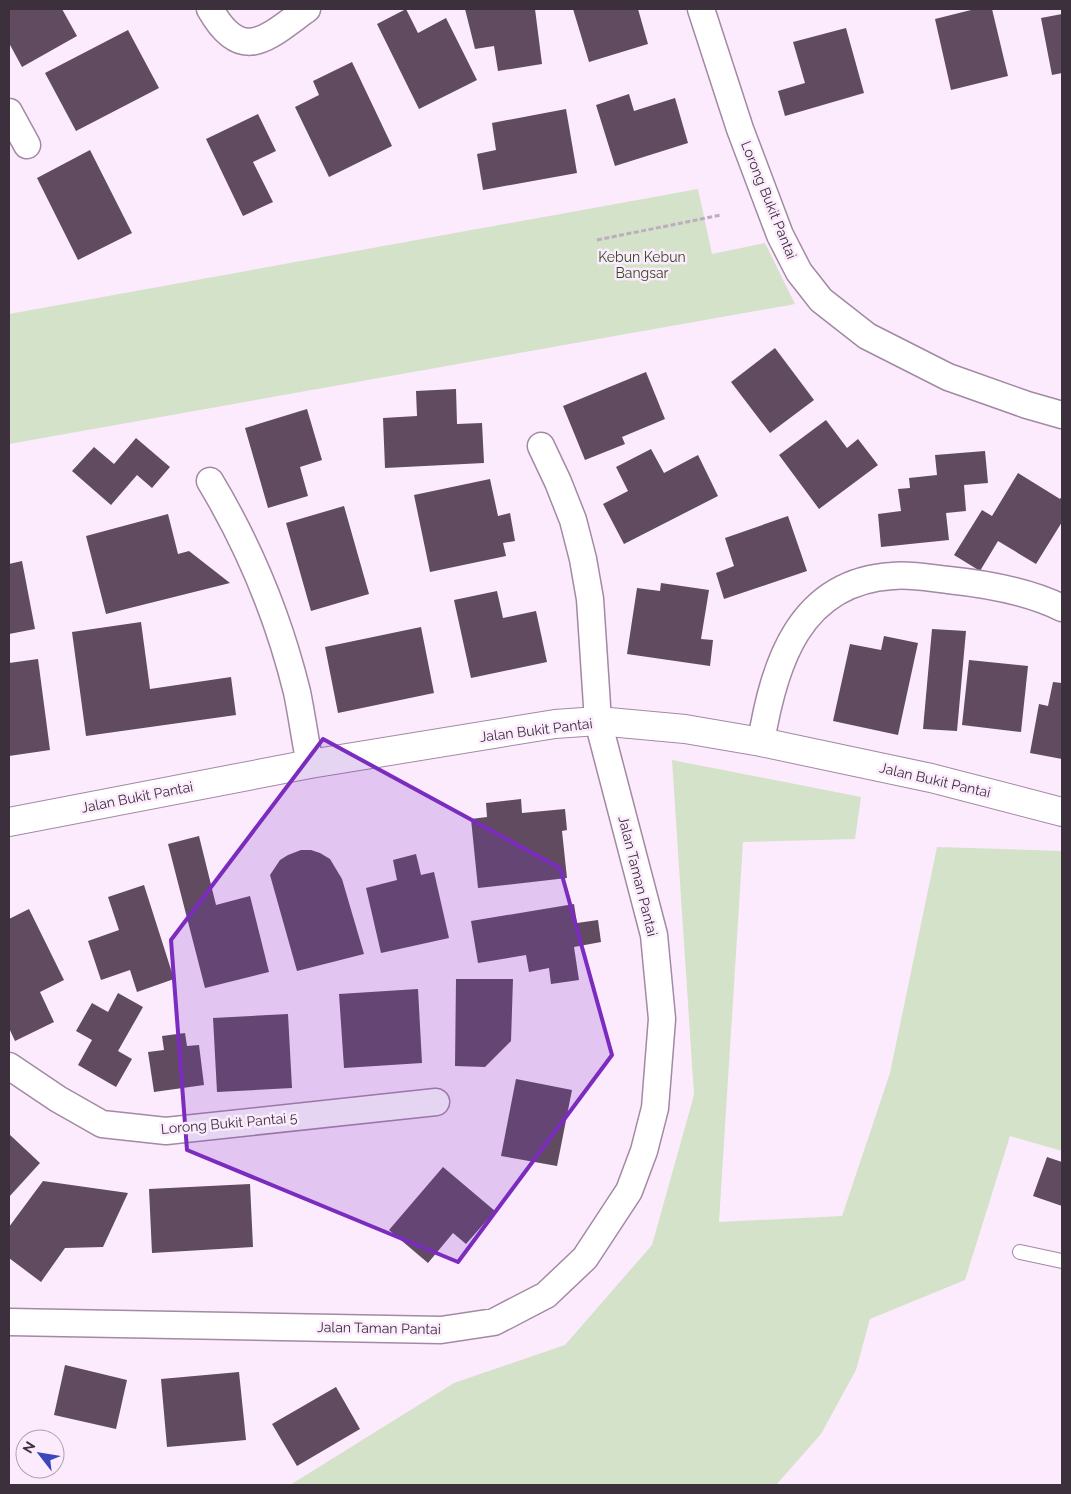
<svg xmlns="http://www.w3.org/2000/svg" width="1071" height="1494" font-family="Raleway,sans-serif">
  <style>
    .green { fill: #d4e2c9 }
    .building { fill: #604b61 }
    .lines { fill: none; stroke-linecap: round; stroke-linejoin: round }
    .lane-casing { stroke: #a389a4; stroke-width: 16 }
    .street-casing { stroke: #a389a4; stroke-width: 29 }
    .secondary-casing { stroke: #a389a4; stroke-width: 30 }
    .path { stroke: #bdaebd; stroke-width: 3; stroke-dasharray: 5 2.5; stroke-linecap: butt }
    .lane { stroke: #fff; stroke-width: 14 }
    .street { stroke: #fff; stroke-width: 26 }
    .secondary { stroke: #fff; stroke-width: 28 }
    .marked { fill: #7b2cbf; fill-opacity: 0.2; stroke: #7b2cbf; stroke-width: 4; stroke-linejoin: round }
    .labels { text-anchor: middle; stroke-width: 5; stroke-linejoin: round; paint-order: stroke }
    .street-label { font-size: 14px; fill: #3b303b; stroke: #fcebfd }
    .park-label { font-size: 14px; fill: #334a1e; stroke: #fcebfd }
  </style>
  <rect width="100%" height="100%" fill="#fcebfd"/>
  <!-- green -->
  <path class="green" d="M698,189L712,254L765,243L795,304L9,444V314Z
    M672,760L861,797L855,839L743,842L719,1222L842,1216L890,1073L937,847L1062,851V1151L1010,1136L965,1280L870,1319L856,1370L821,1434L776,1485H290L454,1383L565,1345L652,1245L694,1095Z"/>
  <!-- building -->
  <path class="building" d="M9,9H62L77,36L22,67L9,43Z
    M406,9L418,33L446,18L477,80L419,109L377,24Z
    M465,9H535L542,64L498,71L494,46L475,49Z
    M573,9H638L648,44L589,62Z
    M975,9H992L1008,76L951,90L935,19Z
    M1062,14V73L1052,75L1041,18Z
    M846,28L864,93L785,116L778,91L805,83L793,42Z
    M128,30L159,88L76,131L45,73Z
    M352,62L392,146L329,177L295,107L319,95L313,81Z
    M629,94L634,111L675,98L688,143L615,166L596,105Z
    M566,109L577,173L483,190L477,154L496,150L492,123Z
    M258,114L276,151L253,162L273,202L243,216L206,139Z
    M90,150L132,233L78,260L37,178Z
    M775,348L814,400L770,433L731,382Z
    M646,372L665,419L622,437L625,444L585,460L563,406Z
    M456,389L457,424L482,423L484,463L385,468L383,418L417,416L416,391Z
    M307,409L322,460L300,467L308,496L268,508L245,428Z
    M826,420L847,448L858,439L878,465L819,509L779,455Z
    M136,438L170,467L152,488L137,475L111,505L72,471L94,447L114,464Z
    M651,449L664,473L698,455L718,496L624,544L603,504L628,491L616,467Z
    M985,451L988,483L964,485L966,511L946,513L949,540L881,547L878,514L901,511L898,489L910,488L909,478L937,475L935,455Z
    M1018,473L1060,499L1062,496V522L1036,564L998,541L980,571L954,555L982,510L992,516Z
    M490,479L498,516L510,513L515,541L503,543L506,556L430,572L414,495Z
    M344,506L369,594L311,611L286,523Z
    M168,514L178,554L189,551L230,583L106,614L86,536Z
    M788,516L807,571L724,599L716,573L734,566L725,538Z
    M22,561L35,629L9,634V564Z
    M661,583L709,590L701,639L713,640L710,666L627,654L637,588L660,591Z
    M497,591L503,618L536,611L547,662L471,678L454,600Z
    M141,622L150,689L231,677L236,715L86,736L72,632Z
    M421,627L434,693L338,713L325,647Z
    M932,629L966,631L957,731L923,729Z
    M884,636L918,643L898,735L833,721L850,644L881,650Z
    M38,659L50,750L9,756V663Z
    M969,660L1028,666L1021,732L962,725Z
    M1053,682L1062,683V759L1030,753L1039,704L1048,706Z
    M521,799L522,813L565,809L567,830L562,831L567,878L478,888L471,819L487,817L486,803Z
    M199,836L216,905L250,896L269,972L205,988L168,844Z
    M301,850H311L320,853L330,859L342,879L364,954L297,971L270,875L280,860L288,855Z
    M416,854L421,875L434,872L449,938L381,953L366,888L397,880L393,860Z
    M144,885L174,979L137,992L130,970L101,980L88,941L119,930L108,897Z
    M574,904L577,923L598,920L601,942L574,947L579,980L551,984L549,968L529,972L526,955L478,963L471,921Z
    M29,909L64,980L40,992L54,1022L15,1041L9,1028V919Z
    M456,979H513L511,1041L485,1067L455,1066Z
    M418,989L422,1063L344,1068L339,994Z
    M118,993L143,1007L118,1051L132,1059L116,1087L78,1065L92,1040L76,1031L92,1003L108,1012Z
    M288,1014L292,1088L217,1092L213,1018Z
    M185,1033L187,1046L199,1045L204,1085L154,1092L148,1052L164,1050L162,1036Z
    M516,1079L572,1090L557,1166L501,1156Z
    M9,1134L40,1163L9,1197Z
    M1047,1157L1062,1162V1206L1033,1196Z
    M443,1167L495,1211L466,1244L453,1233L428,1263L389,1230Z
    M43,1181L128,1193L103,1247L65,1248L41,1282L9,1258V1227Z
    M250,1184L253,1247L152,1253L149,1189Z
    M65,1365L127,1380L116,1429L54,1415Z
    M239,1372L246,1440L167,1447L161,1379Z
    M336,1387L360,1429L297,1466L272,1424Z"/>
  <g class="lines">
    <!-- lane casing -->
    <g class="lane-casing">
      <path id="lane" d="M1020,1252L1062,1261"/>
    </g>
    <!-- street casing -->
    <g class="street-casing">
      <path id="street" d="M210,9C242,66 268,37 307,9
        M701,9L740,129L780,235L799,272L821,300L867,336L948,377L1027,405L1062,415
        M9,112L27,145
        M210,481C249,546 279,619 297,692C302,716 305,740 310,764
        M761,742C774,664 799,582 892,576C910,574 930,578 948,580C987,584 1028,591 1062,608
        M9,1066L58,1099L102,1124L166,1131L436,1102
        M9,1322L441,1330L494,1322L546,1295L585,1258L629,1191L644,1151L655,1108L662,1019L654,935L598,721L590,599L583,559L573,520L558,482L541,446"/>
    </g>
    <!-- secondary casing -->
    <g class="secondary-casing">
      <path id="secondary" d="M9,822L310,764L555,724L598,721L685,729L761,742L931,778L1062,812"/>
    </g>
    <!-- path -->
    <path class="path" d="M597,240L721,215"/>
    <!-- lane -->
    <use href="#lane" class="lane"/>
    <!-- street -->
    <use href="#street" class="street"/>
    <!-- secondary -->
    <use href="#secondary" class="secondary"/>
  </g>
  <!-- marked area -->
  <path class="marked" d="M323,739L560,868L612,1055L458,1262L187,1150L171,940Z"/>
  <g class="labels">
    <!-- street labels -->
    <g class="street-label">
      <text transform="translate(769 200) rotate(68)" y="5">Lorong Bukit Pantai</text>
      <text transform="translate(536 730) rotate(-7)" y="5">Jalan Bukit Pantai</text>
      <text transform="translate(935 780) rotate(13)" y="5">Jalan Bukit Pantai</text>
      <text transform="translate(137 797) rotate(-11)" y="5">Jalan Bukit Pantai</text>
      <text transform="translate(638 876) rotate(76)" y="5">Jalan Taman Pantai</text>
      <text transform="translate(229 1123) rotate(-5)" y="5">Lorong Bukit Pantai 5</text>
      <text transform="translate(379 1328) rotate(1)" y="5">Jalan Taman Pantai</text>
    </g>
    <!-- park labels -->
    <g class="park-label">
      <text x="642" y="262">Kebun Kebun<tspan x="642" dy="16">Bangsar</tspan></text>
    </g>
  </g>
  <!-- border -->
  <rect width="1071" height="1494" fill="none" stroke="#3b303b" stroke-width="20"/>
  <!-- north arrow -->
  <g transform="translate(40 1454) rotate(301)"><circle r="24" fill="#fcebfd" stroke="#afa0af"/>
  <path d="M0-4L9 19L0 12L-9 19Z" fill="#3a46ba"/>
  <text y="-8" font-size="14" font-weight="bold" text-anchor="middle" fill="#3b303b">N</text>
  </g>
</svg>
